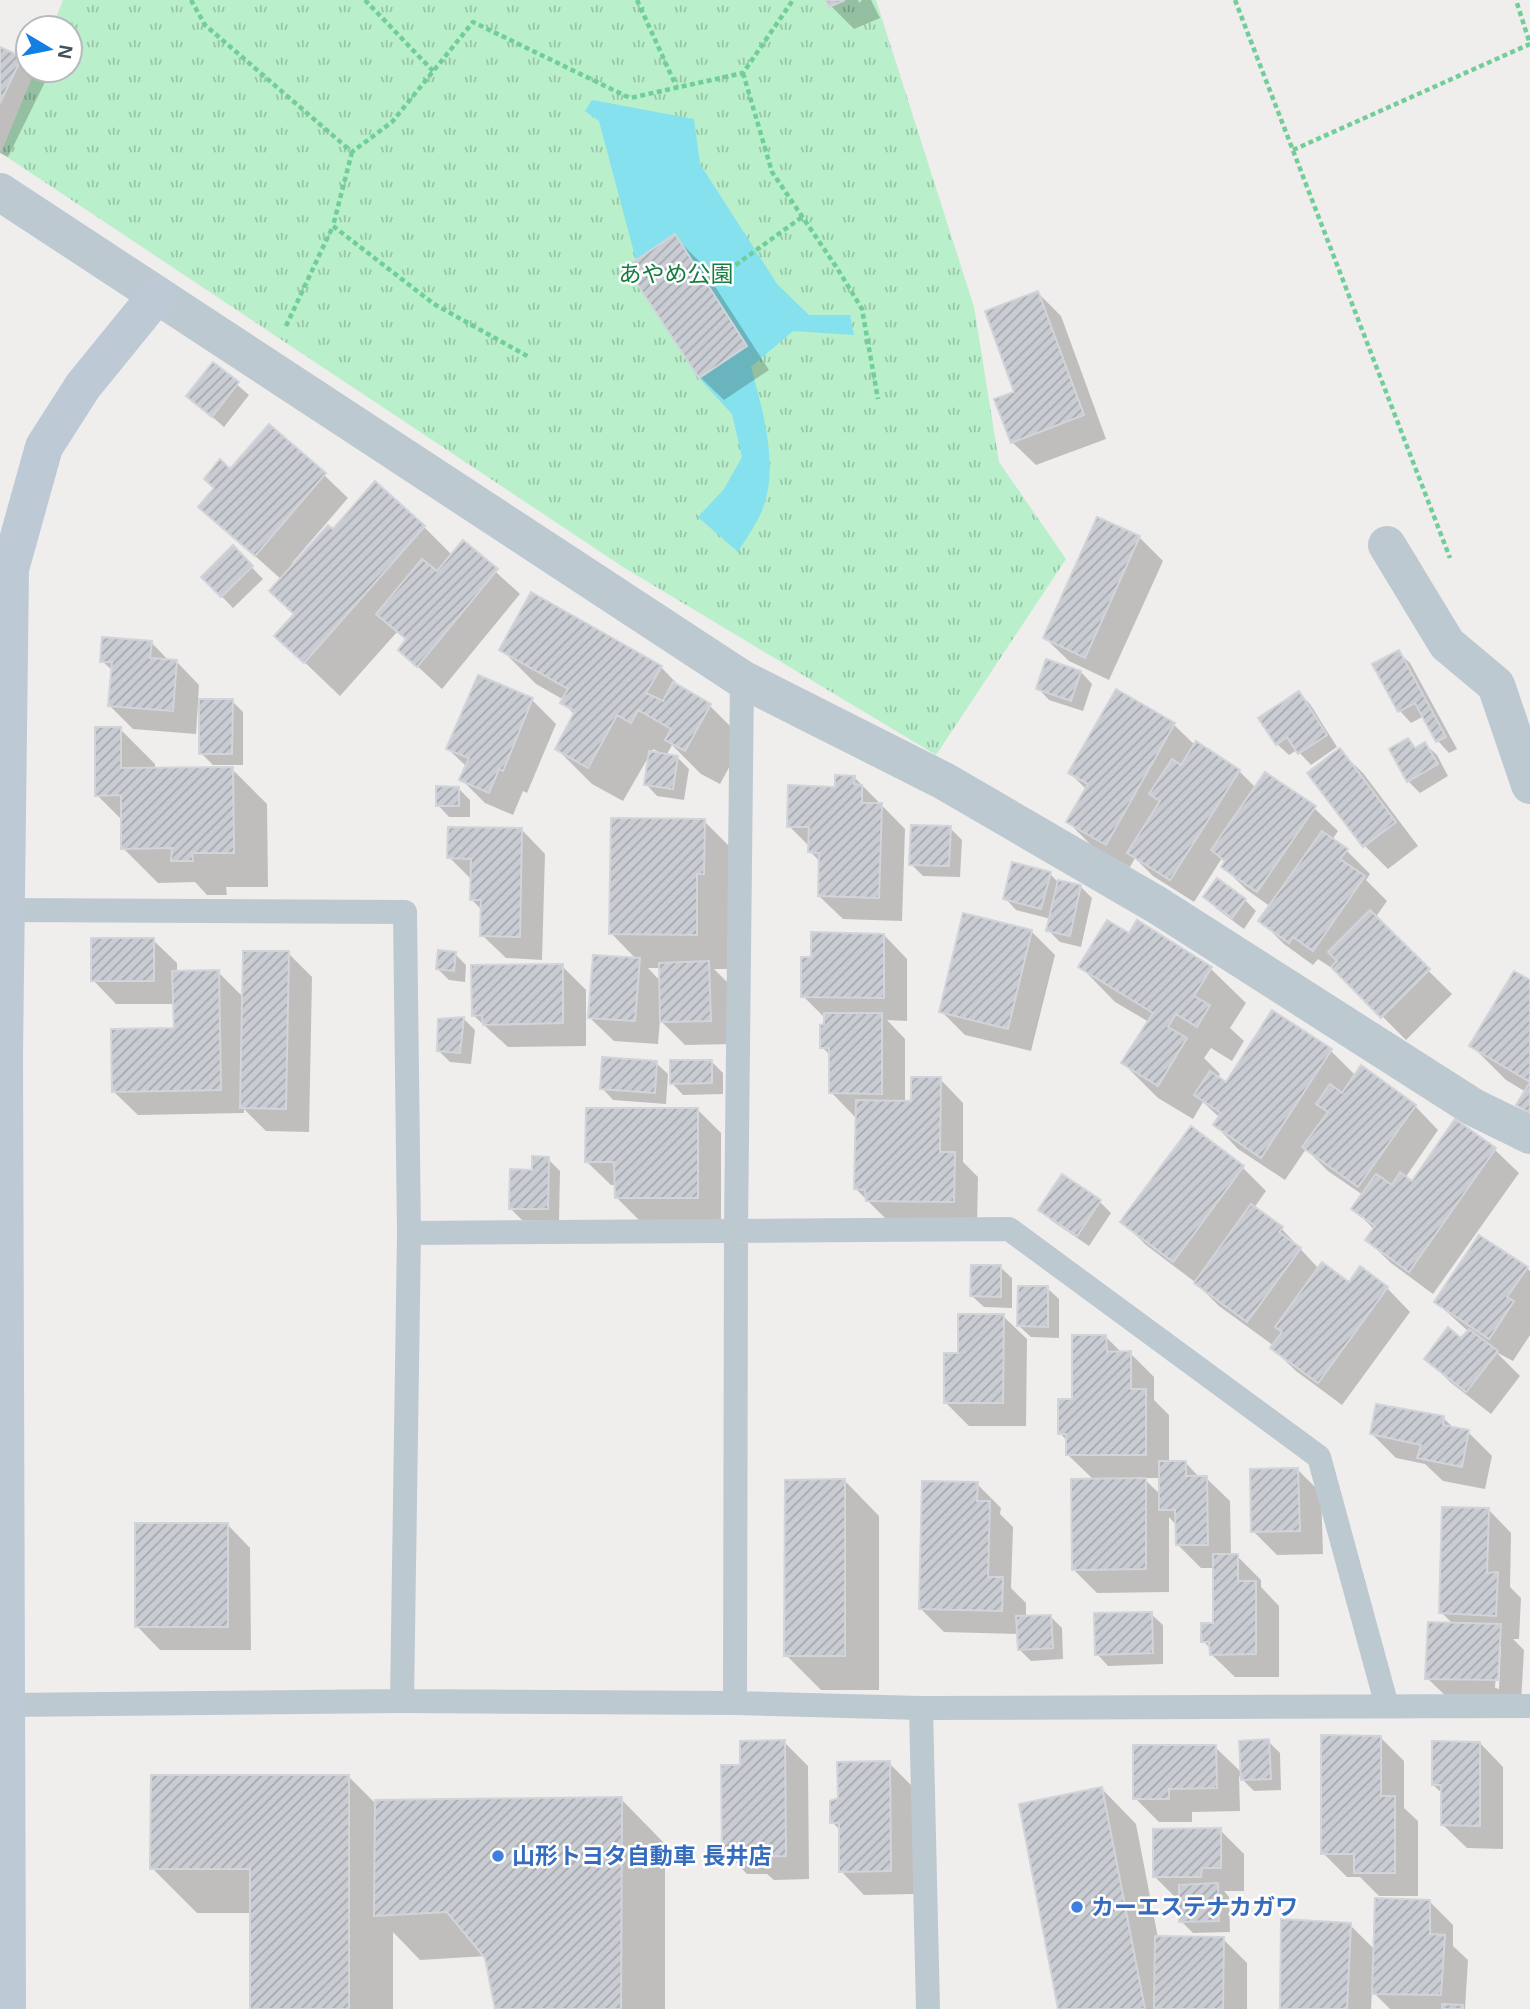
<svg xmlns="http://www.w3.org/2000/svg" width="1530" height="2009" font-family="Arial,'Noto Sans JP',sans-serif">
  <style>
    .park { fill: url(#park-tufts) }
    .water { fill: #85e1ee }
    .shadow { fill: #0003; fill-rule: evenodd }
    .building { fill: url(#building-hatch); stroke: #d1d4d9; stroke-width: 2 }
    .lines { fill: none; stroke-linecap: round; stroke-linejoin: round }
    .path { stroke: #70ce98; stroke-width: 4.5; stroke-dasharray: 5 3.5; stroke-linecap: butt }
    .lane { stroke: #bdc9d0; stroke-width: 24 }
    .street { stroke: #bdc9d0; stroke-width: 38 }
    .secondary { stroke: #bdcad5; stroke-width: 38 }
    .shop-dot { fill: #3f7fe0; stroke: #fff; stroke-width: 2.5 }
    .labels { text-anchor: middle; stroke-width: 5; stroke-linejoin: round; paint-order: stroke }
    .park-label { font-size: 23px; fill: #147d40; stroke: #fff }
    .shop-label { font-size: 23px; font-weight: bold; fill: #366cbe; stroke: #fff; text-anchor: start }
  </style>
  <defs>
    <pattern id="park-tufts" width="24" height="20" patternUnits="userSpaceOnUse" patternTransform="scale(1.75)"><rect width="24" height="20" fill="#b9efca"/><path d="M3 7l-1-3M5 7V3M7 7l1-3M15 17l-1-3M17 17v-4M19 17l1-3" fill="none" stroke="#98c4a7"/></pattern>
    <pattern id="building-hatch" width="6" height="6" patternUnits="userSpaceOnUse" patternTransform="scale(1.75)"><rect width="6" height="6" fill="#c9ccd2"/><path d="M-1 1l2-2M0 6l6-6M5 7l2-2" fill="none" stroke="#a5a8ad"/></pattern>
  </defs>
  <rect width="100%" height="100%" fill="#f0eded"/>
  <!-- park -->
  <path class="park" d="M63,0H876L974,307L999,462L1066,559L936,755L623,567L1,153L35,70H70V28H52Z"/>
  <!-- water -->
  <path class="water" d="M592,100L694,119L700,164L777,284L809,315H850L854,335L793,331L751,367C763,412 781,471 760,515C754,528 745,540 738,552L698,517L724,489L742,457L732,414L699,378L747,345L675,235L636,260L599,121L585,111Z"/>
  <!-- shadow -->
  <path class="shadow" d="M828,0H858L859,3L862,0H871L880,18L854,29L831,6Z
    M0,48L21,59L28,66V70H32L45,82L8,157L0,153Z
    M675,237L698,260L769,370L724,400L700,377Z
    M1038,293L1061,316L1106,439L1036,465L1012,442Z
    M213,364L249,395L224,427L188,396Z
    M231,471L324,475L348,498L292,563L295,565L333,531L424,527L452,555L463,542L520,594L442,689L400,650L407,641L397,632L340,696L277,636L295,615L282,580L200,507Z
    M1139,537L1163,561L1109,680L1069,661L1045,638Z
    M233,548L263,579L233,608L203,577Z
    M151,642L169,661H176L199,685L198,701H232L243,712V765H213L201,753V703H198L196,734L133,729L110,706L113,671L102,661Z
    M501,649L661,667L684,691L709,705L744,740L720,784L701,774L672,745L666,756L677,757L689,769L684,800L657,796L646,784L664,755L653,749L623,801L592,784L557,749L575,715L562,702L564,700L536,684Z
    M1398,652L1410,663L1457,749L1449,753L1438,741L1424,716L1411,723L1400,711Z
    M1047,661L1081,672L1092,684L1083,711L1049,700L1038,688Z
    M479,678L532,700L556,724L527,793L523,791L513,815L485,803L461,779L467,767L448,749Z
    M1117,692L1174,725L1196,746L1239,771L1256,788L1314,808L1338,831L1332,840L1346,850L1370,874L1366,880L1387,901L1375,918L1452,994L1406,1040L1338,972L1318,959L1313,965L1284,944L1261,921L1271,907L1247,890L1223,867L1226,863L1222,858L1194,902L1153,876L1135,858L1130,867L1092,846L1068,822L1087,790L1070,773Z
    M1299,693L1310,704L1337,747L1311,765L1297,750L1289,755L1277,744Z
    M120,729L155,764V770L232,769L267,804L268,887H226L227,895H207L195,882L158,883L123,848V821L97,795Z
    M1408,740L1417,749L1425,744L1437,755L1448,776L1420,793L1408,781L1391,750Z
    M1339,750L1363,773L1418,846L1388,869L1365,846Z
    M854,777L905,829L902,921L843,919L819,896L820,862L810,851V847L789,826L836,788Z
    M458,788L470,800V817H449L438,805Z
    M704,821L739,856L731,969H714L732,987L734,1044L685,1045L660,1020L658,1044L614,1041L590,1018L637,960L611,933ZM648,968H661V982Z
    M950,828L962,840L960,877L923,876L911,864Z
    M522,830L545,854L542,960L506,958L482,935V910L471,899L472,880L449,857Z
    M1050,874L1058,882L1080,886L1092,898L1081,947L1060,942L1048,930L1051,919L1016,910L1005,898Z
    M1205,897L1245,900L1256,911L1244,929L1217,909Z
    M1137,923L1211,969L1246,1003L1230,1028L1244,1041L1232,1061L1211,1048L1204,1058L1220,1074L1218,1078L1226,1084L1273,1013L1331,1051L1356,1076L1415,1106L1438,1130L1405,1178L1412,1183L1455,1121L1495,1150L1519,1173L1433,1294L1391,1263L1367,1240L1375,1230L1353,1209L1363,1195L1328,1171L1306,1149L1285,1180L1238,1149L1215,1125L1220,1118L1203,1102L1193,1119L1158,1098L1123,1063L1149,1022L1115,1002L1081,967L1129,936Z
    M1031,931L1055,955L1031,1051L965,1035L941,1011Z
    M884,935L907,959V1021L887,1020L905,1039V1102H912L940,1079L963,1103V1162L978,1177L977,1225L891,1224L856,1189L857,1116H854L831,1092V1056L822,1047L826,1019L803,996L813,959Z
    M153,940L177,963V973L218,972L244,998L288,953L312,977L309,1132L266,1131L244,1109V1113L138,1115L114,1092L176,1030L175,1004H116L93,980Z
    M455,954L466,965L465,982L449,980L437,968Z
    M562,966L586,990V1046L508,1047L473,1015Z
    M1530,982V1116L1518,1105L1526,1092L1506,1080L1471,1045Z
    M464,1019L475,1030L471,1064L450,1062L438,1050Z
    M712,1062L723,1073V1094L683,1095L672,1083Z
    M656,1063L668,1074L666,1104L613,1100L602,1088Z
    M697,1109L721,1133V1221H640L616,1197V1185H611L587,1162Z
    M1191,1129L1243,1168L1266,1191L1254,1208L1281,1228L1319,1269L1350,1284L1387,1288L1410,1312L1342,1405L1296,1371L1272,1348L1274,1346L1219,1306L1195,1282L1146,1245L1122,1221Z
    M548,1159L560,1171L559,1220H522L510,1208L534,1172Z
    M1063,1176L1100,1202L1111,1213L1089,1246L1052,1221L1040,1209Z
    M1000,1267L1012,1278V1308L984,1307L972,1296Z
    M1527,1268L1530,1271V1335L1513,1361L1496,1352L1520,1376L1491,1414L1450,1382L1426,1358L1461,1341L1469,1332L1436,1302Z
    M1047,1288L1059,1299V1338L1031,1337L1019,1326Z
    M1003,1316L1027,1339L1026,1426H969L945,1402L960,1355Z
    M1106,1337L1122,1353H1130L1154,1377V1400L1169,1415V1463L1185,1462L1200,1478H1206L1230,1501L1231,1556H1237L1261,1580V1587L1279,1606V1677H1235L1211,1654V1649L1203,1641L1214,1624V1568H1201L1177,1544V1526L1169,1517V1592L1097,1593L1074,1570L1094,1480L1068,1455V1442L1060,1433ZM1143,1478H1161V1495Z
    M1443,1418L1455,1429L1468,1432L1492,1456L1485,1489L1443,1481L1425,1464L1396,1458L1372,1434Z
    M1297,1469L1321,1493L1323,1554L1277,1555L1253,1531Z
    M845,1481L879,1516V1690H821L786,1655Z
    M977,1484L1001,1508L1000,1514L1013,1527L1011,1588L1026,1603V1618L1051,1617L1062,1628L1063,1659L1031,1661L1019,1649L1018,1634L944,1632L920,1608Z
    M1488,1509L1511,1533L1510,1587L1521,1598L1519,1639H1513L1524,1650L1521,1703L1451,1701L1427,1678L1453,1624L1441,1612ZM1498,1646H1501L1499,1689L1495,1688Z
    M227,1524L250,1548L251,1650H160L137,1626Z
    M1151,1614L1163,1625V1664L1108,1666L1097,1654Z
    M1380,1737L1404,1761V1808L1418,1821V1896H1379L1360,1877H1347L1323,1853Z
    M1268,1741L1280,1753L1281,1790L1254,1791L1239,1776L1240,1811L1192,1812V1822H1159L1135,1798L1215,1747L1242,1773Z
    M784,1742L808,1766L809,1879L774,1880L767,1874H747L724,1850L741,1766Z
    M1480,1743L1503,1767V1849L1467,1848L1443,1825V1794L1433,1785Z
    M889,1763L913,1787L914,1894L864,1895L841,1871V1831L832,1822L839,1799Z
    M348,1776L374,1802L621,1799L665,1844V2009H497L487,1956L420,1960L393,1932V2009H251L252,1913H197L152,1868Z
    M1102,1789L1136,1824L1158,1938L1223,1939L1247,1963V2009H1060Z
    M1220,1830L1244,1854V1891H1224L1229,1897L1230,1932L1193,1933L1181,1921V1900H1178L1154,1876Z
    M1429,1901L1453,1925V1946L1468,1960L1465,2009H1390L1372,1991L1371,2009H1281L1350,1925L1375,1950Z"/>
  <!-- building -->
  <path class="building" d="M826,0H845L829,7Z
    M0,47L22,57L0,103Z
    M675,234L747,346L699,378L626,267Z
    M1038,291L1084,415L1011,443L994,399L1014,392L985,311Z
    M213,362L239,382L212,417L186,396Z
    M269,424L326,473L255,556L198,507L214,488L204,479L220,459L230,469Z
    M375,481L425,526L304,663L274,636L294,614L269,591L328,525L333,529Z
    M1097,517L1140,536L1085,658L1043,638Z
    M463,540L498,569L417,667L398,650L406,639L376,614L422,559L437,571Z
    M233,545L253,566L221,597L201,577Z
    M531,592L662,666L646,693L663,701L673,682L711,704L685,751L665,740L671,729L638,710L631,723L617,715L588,768L555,749L575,711L560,703L568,689L499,650Z
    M102,637L152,641L150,658L177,660L173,711L108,706L112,662H100Z
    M1399,650L1446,737L1436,742L1415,703L1398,712L1372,664Z
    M1046,659L1081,671L1071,701L1036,689Z
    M478,675L533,698L503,771L499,769L489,793L459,780L469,758L446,749Z
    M1116,689L1175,723L1106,845L1066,822L1088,784L1068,773Z
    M1299,691L1327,735L1298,754L1287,737L1276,745L1258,718Z
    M199,699H233L232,754H199Z
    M95,727H121V768L233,767L234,853H192L193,861H171L172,848L121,849V795L95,796Z
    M1408,738L1415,748L1425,742L1438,764L1407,782L1389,749Z
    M1196,741L1240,770L1170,880L1127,853L1160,801L1149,794L1172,759L1181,765Z
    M1340,748L1396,822L1363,847L1307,773Z
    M649,751L678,756L673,789L644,785Z
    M1265,772L1316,806L1257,892L1221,867L1225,861L1211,850Z
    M835,775L855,776L854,784L862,785V803H882L879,898L818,896L819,853L808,852L809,827H787L788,785L835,787Z
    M436,786L459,787V806H436Z
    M611,818L705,819L704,874H697V935L609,934Z
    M911,825L951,826L949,866L909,865Z
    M448,827L522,828L520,937L480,936L481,900H470L471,859L447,858Z
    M1322,831L1348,849L1340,859L1365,876L1313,951L1293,937L1289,943L1258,921Z
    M1012,862L1051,872L1041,909L1003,899Z
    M1217,878L1246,899L1232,918L1203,897Z
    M1058,880L1081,885L1070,936L1046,931Z
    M1370,910L1430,969L1381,1018L1331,967L1337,961L1328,952Z
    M963,913L1032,930L1008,1029L939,1012Z
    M1107,920L1129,933L1137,920L1212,967L1194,996L1210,1005L1197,1027L1176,1014L1168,1027L1187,1038L1158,1086L1121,1063L1153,1013L1078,967Z
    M811,932L884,934V998L801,997V957H811Z
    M91,938H154V981H91Z
    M438,950L456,952L454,971L436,969Z
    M243,951H289L286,1109L240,1108Z
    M593,955L640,958L635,1021L588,1018Z
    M709,961L711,1021L660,1022L659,963Z
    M563,964V1023L483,1025L482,1015L472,1016L471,965Z
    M219,970L221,1090L112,1092L111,1029L174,1028L172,971Z
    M1514,971L1530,980V1113L1516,1105L1530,1082L1469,1046Z
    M1272,1010L1332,1049L1261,1158L1213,1125L1221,1113L1194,1095L1210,1071L1226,1082Z
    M824,1013H882V1094L829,1093V1048H820V1025L824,1024Z
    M464,1017L460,1053L437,1051L438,1019Z
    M602,1057L657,1061L655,1093L600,1089Z
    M670,1060H712V1083L670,1084Z
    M1361,1065L1416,1105L1358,1187L1302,1147L1328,1112L1316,1104L1330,1084L1342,1093Z
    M911,1077H941L940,1152H955L954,1202L866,1201L865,1190L854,1189L856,1100L911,1101Z
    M586,1108H698V1198H615L614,1162H585Z
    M1455,1119L1496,1148L1409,1272L1365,1240L1375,1226L1351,1209L1376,1174L1392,1185L1400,1172L1412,1181Z
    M1191,1126L1244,1166L1173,1262L1120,1222Z
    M532,1156L549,1157L548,1209H509L510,1169L532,1170Z
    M1062,1174L1101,1200L1077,1236L1038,1210Z
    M1251,1204L1283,1227L1279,1232L1301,1248L1247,1322L1194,1283Z
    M1479,1235L1528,1267L1507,1297L1514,1301L1489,1339L1434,1302Z
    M1322,1262L1349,1282L1360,1266L1388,1287L1318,1383L1270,1348L1282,1332L1275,1327Z
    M971,1265H1001V1297L970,1296Z
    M1018,1286H1048V1327L1017,1326Z
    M958,1314H1004L1003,1403H944V1353H958Z
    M1448,1327L1461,1338L1469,1329L1498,1351L1466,1392L1424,1359Z
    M1072,1335H1106L1107,1352L1131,1351V1389H1146V1455H1066V1434H1058V1399H1072Z
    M1376,1404L1444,1416L1443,1425L1469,1430L1462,1467L1417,1458L1421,1445L1370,1434Z
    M1159,1461H1186V1476H1207L1208,1545H1176L1175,1510H1159Z
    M1298,1468L1300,1531L1251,1532L1250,1469Z
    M1146,1478V1569L1072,1570L1071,1479Z
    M845,1479V1656H784L785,1480Z
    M922,1481L978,1482L977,1501H990L988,1577H1003L1002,1611L919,1609Z
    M1442,1507L1489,1508L1487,1573L1498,1572L1496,1616L1439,1613Z
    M135,1523H228V1627H135Z
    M1213,1554H1238V1581H1256V1654L1210,1655L1209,1642H1201V1623H1213Z
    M1152,1612L1153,1653L1095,1655L1094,1613Z
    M1051,1615L1053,1648L1018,1650L1016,1616Z
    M1428,1622L1501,1624L1498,1680L1425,1679Z
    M1321,1735L1381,1736V1796H1395V1873H1354V1854H1321Z
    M1269,1739L1271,1779L1241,1780L1239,1741Z
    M785,1740L786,1856L748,1857V1851H722L721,1765H740V1741Z
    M1432,1741L1480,1742V1826L1441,1825V1785H1432Z
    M1133,1745H1216L1217,1788L1169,1789V1799H1133Z
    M890,1761L891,1871L839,1872V1823H830V1801L838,1798L837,1762Z
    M151,1775H349V2009H250V1869H150Z
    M1102,1787L1145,2009H1058L1019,1804Z
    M622,1797L621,2009H495L485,1958L447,1912L374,1916L375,1800Z
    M1221,1828V1868H1202L1201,1877H1153V1829Z
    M1218,1883L1219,1921L1179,1922V1885Z
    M1375,1898L1430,1900V1934L1445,1935L1441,1995L1372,1994Z
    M1281,1919L1351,1923L1347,2009H1280Z
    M1155,1936L1224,1937L1223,2009H1154Z
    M1442,2004L1463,2005V2009H1442Z"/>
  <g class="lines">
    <!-- path -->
    <path class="path" d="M191,0L205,25L352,152L392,122L473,22L630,98L743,73L793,0
      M365,0L433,71
      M637,0L677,88
      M1235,0L1450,558
      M743,73L772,172L837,268L862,309L878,399
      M1293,150L1530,44L1516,0
      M352,152L333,226L434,304L529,357
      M708,285L802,217
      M286,326L333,226"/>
    <!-- lane -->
    <path class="lane" d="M6,910L405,912L409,1233L402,1701
      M409,1233L1009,1229L1319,1457L1387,1706
      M735,1703L736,1230L742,679
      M6,1705L402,1701L735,1703L921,1708L1530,1706
      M921,1708L928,2009"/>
    <!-- street -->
    <path class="street" d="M0,192L742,679L944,781L1157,905L1473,1107L1530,1135
      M1387,545L1447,644L1496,685L1530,785"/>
    <!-- secondary -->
    <path class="secondary" d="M7,2009L4,1055L10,569L44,447L83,386L157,295"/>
  </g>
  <!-- markers -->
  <g class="shop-dot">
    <circle cx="498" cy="1856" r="7"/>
    <circle cx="1077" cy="1907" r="7"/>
  </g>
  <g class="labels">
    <!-- park labels -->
    <g class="park-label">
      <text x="676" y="282">あやめ公園</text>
    </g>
    <!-- shop labels -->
    <g class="shop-label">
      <text x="512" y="1864">山形トヨタ自動車 長井店</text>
      <text x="1091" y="1915">カーエステナカガワ</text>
    </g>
  </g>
  <!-- north arrow -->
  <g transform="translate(49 49) rotate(100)"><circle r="33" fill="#ffffff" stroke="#b5babd" stroke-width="2"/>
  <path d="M0-5L12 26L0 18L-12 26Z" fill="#147fe2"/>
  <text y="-10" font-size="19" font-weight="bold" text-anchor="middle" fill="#45525b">N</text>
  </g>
</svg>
